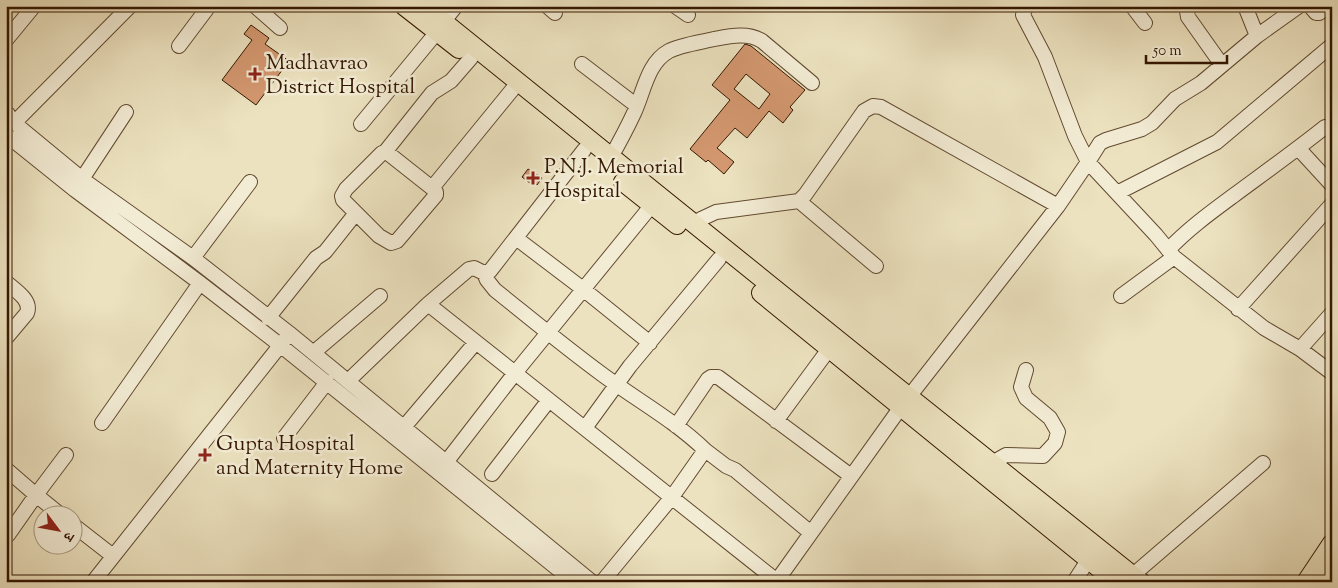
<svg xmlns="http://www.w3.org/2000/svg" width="1338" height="588" font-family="'Sorts Mill Goudy','Noto Serif Devanagari',serif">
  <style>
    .building { fill: #d49870; stroke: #341701; fill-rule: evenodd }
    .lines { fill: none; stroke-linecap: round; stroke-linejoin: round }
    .minor-casing { stroke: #624a30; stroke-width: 16 }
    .major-casing { stroke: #341701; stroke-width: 20 }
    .minor { stroke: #f3ecd5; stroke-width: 14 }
    .major { stroke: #ece2bf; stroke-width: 18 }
    .poi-dot { fill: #8f2418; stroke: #f3ecd5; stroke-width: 2 }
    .labels { text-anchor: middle; stroke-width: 5; stroke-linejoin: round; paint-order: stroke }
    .poi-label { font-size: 21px; fill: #341701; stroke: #f3ecd5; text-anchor: start }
  </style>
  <rect width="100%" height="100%" fill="#ece2bf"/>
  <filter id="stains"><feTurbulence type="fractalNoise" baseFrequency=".004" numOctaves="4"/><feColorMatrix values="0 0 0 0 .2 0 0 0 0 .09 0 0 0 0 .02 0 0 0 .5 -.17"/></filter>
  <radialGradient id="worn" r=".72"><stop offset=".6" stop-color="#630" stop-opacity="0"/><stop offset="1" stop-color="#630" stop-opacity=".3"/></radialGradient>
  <!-- building -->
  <path class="building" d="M251,25L269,38L265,44L289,61L256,105L222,80L252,40L244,34Z
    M745,44L751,46L805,90L790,107L793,110L783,123L769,111L747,138L735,128L717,148L734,162L724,174L708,160L706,162L690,149L730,100L712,85ZM746,74L770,94L759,109L734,89Z
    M528,169L542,178L537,185L532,181L530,183L522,177Z"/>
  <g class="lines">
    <!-- minor casing -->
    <g class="minor-casing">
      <path id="minor" d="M255,6L280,28
        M547,6L555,13
        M675,6L688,15
        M1026,6L1023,15L1045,57L1075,136L1088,162L1156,235L1174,257L1264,328L1300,349L1332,373
        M1132,6L1145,23
        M1191,6L1187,11L1188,17L1222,65
        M1245,6L1257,36
        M1310,6L1316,13H1319L1330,6
        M444,21L456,6
        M6,40L34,6
        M179,46L209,6
        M582,64L637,106
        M6,113L8,114
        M17,120L130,6
        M361,124L437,32
        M19,127L82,179L193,258L289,333L592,582
        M9,137L75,190L200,283L280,345L574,582
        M1298,148L1332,185
        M385,152L389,154L432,188L436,192V195L397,241L391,243L379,236L343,200L342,196L346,189L382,153Z
        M385,152L432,93L451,81L471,58
        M611,157C619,143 627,128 634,113C644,92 647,63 669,51C680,45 702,42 714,39C730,36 748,32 762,41L812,83
        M82,179L126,112
        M432,188L512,90
        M1117,193L1217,142L1332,45
        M799,201L876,266
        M652,205L515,373L777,581
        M695,225L701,219L716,212L799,201L805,195L864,111L873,106L881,107L1058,206
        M516,238L583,289L650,343
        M1168,250C1188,229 1210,213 1233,196C1264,173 1295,151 1325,127
        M193,258L250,182
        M484,273L487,280L495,290C530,318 566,348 603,375C637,400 675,421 705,450
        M6,282C15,290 32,300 27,313L6,338
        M1121,296L1174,257
        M428,304L469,269L474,268L484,273L490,271L584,150
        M1238,309L1332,204
        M268,318L316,258L325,252L356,213
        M1300,349L1332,313
        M313,353L380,296
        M348,381L428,304L515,373L447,461
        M776,421L829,349
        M102,423L200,283
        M676,426L708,379L711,377H718L851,476
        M404,427L476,342
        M585,428L630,366L719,259
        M284,438L327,382
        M992,463L1006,455L1043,456L1055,443L1058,432L1050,418L1026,398L1021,387L1026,370
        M6,469L36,495L62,516
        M492,474L549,400
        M72,524L113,556
        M8,535L36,495L66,455
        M1133,575L1263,463
        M93,582L286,338
        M602,582L672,497L705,450L726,466L735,470L811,533
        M776,582L901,407L1058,206L1088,162L1100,143L1106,140L1142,129L1152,123L1175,99L1201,83L1257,36L1299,6
        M1074,582L1094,551"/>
    </g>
    <!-- major casing -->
    <g class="major-casing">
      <path id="major" d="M404,6L459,49
        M424,6L868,364L1141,582
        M623,182L677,225
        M761,293L1116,582
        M1306,582L1332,543
        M1321,582L1332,565"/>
    </g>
    <!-- minor -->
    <use href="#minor" class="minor"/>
    <!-- major -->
    <use href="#major" class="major"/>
  </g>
  <!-- markers -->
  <g class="poi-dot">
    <path d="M252.5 66.5h5v5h5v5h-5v5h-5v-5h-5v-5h5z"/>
    <path d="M530.5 170.5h5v5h5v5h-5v5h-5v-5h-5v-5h5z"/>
    <path d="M202.5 447.5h5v5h5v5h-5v5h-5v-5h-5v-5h5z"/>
  </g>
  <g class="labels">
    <!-- poi labels -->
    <g class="poi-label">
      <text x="266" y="69">Madhavrao<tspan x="266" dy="24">District Hospital</tspan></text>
      <text x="544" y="173">P.N.J. Memorial<tspan x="544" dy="24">Hospital</tspan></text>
      <text x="216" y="450">Gupta Hospital<tspan x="216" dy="24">and Maternity Home</tspan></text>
    </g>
  </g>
  <!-- margin -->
  <rect width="1338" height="588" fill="none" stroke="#ece2bf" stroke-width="25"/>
  <rect x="8" y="8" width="1323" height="573" fill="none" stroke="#341701" stroke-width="2.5"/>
  <rect x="12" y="12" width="1313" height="563" fill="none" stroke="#341701"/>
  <!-- north arrow -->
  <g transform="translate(58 530) rotate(122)"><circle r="24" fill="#f3ecd5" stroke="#a79780"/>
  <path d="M0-4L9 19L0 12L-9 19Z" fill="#8f2418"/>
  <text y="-8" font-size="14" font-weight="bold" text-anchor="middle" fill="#341701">उ</text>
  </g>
  <!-- scale -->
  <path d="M1146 55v8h81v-8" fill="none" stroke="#341701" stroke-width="2.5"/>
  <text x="1153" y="55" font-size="15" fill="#341701" stroke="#f3ecd5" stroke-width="4" paint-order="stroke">50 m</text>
  <rect width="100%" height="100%" filter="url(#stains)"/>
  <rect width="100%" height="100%" fill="url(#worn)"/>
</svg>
